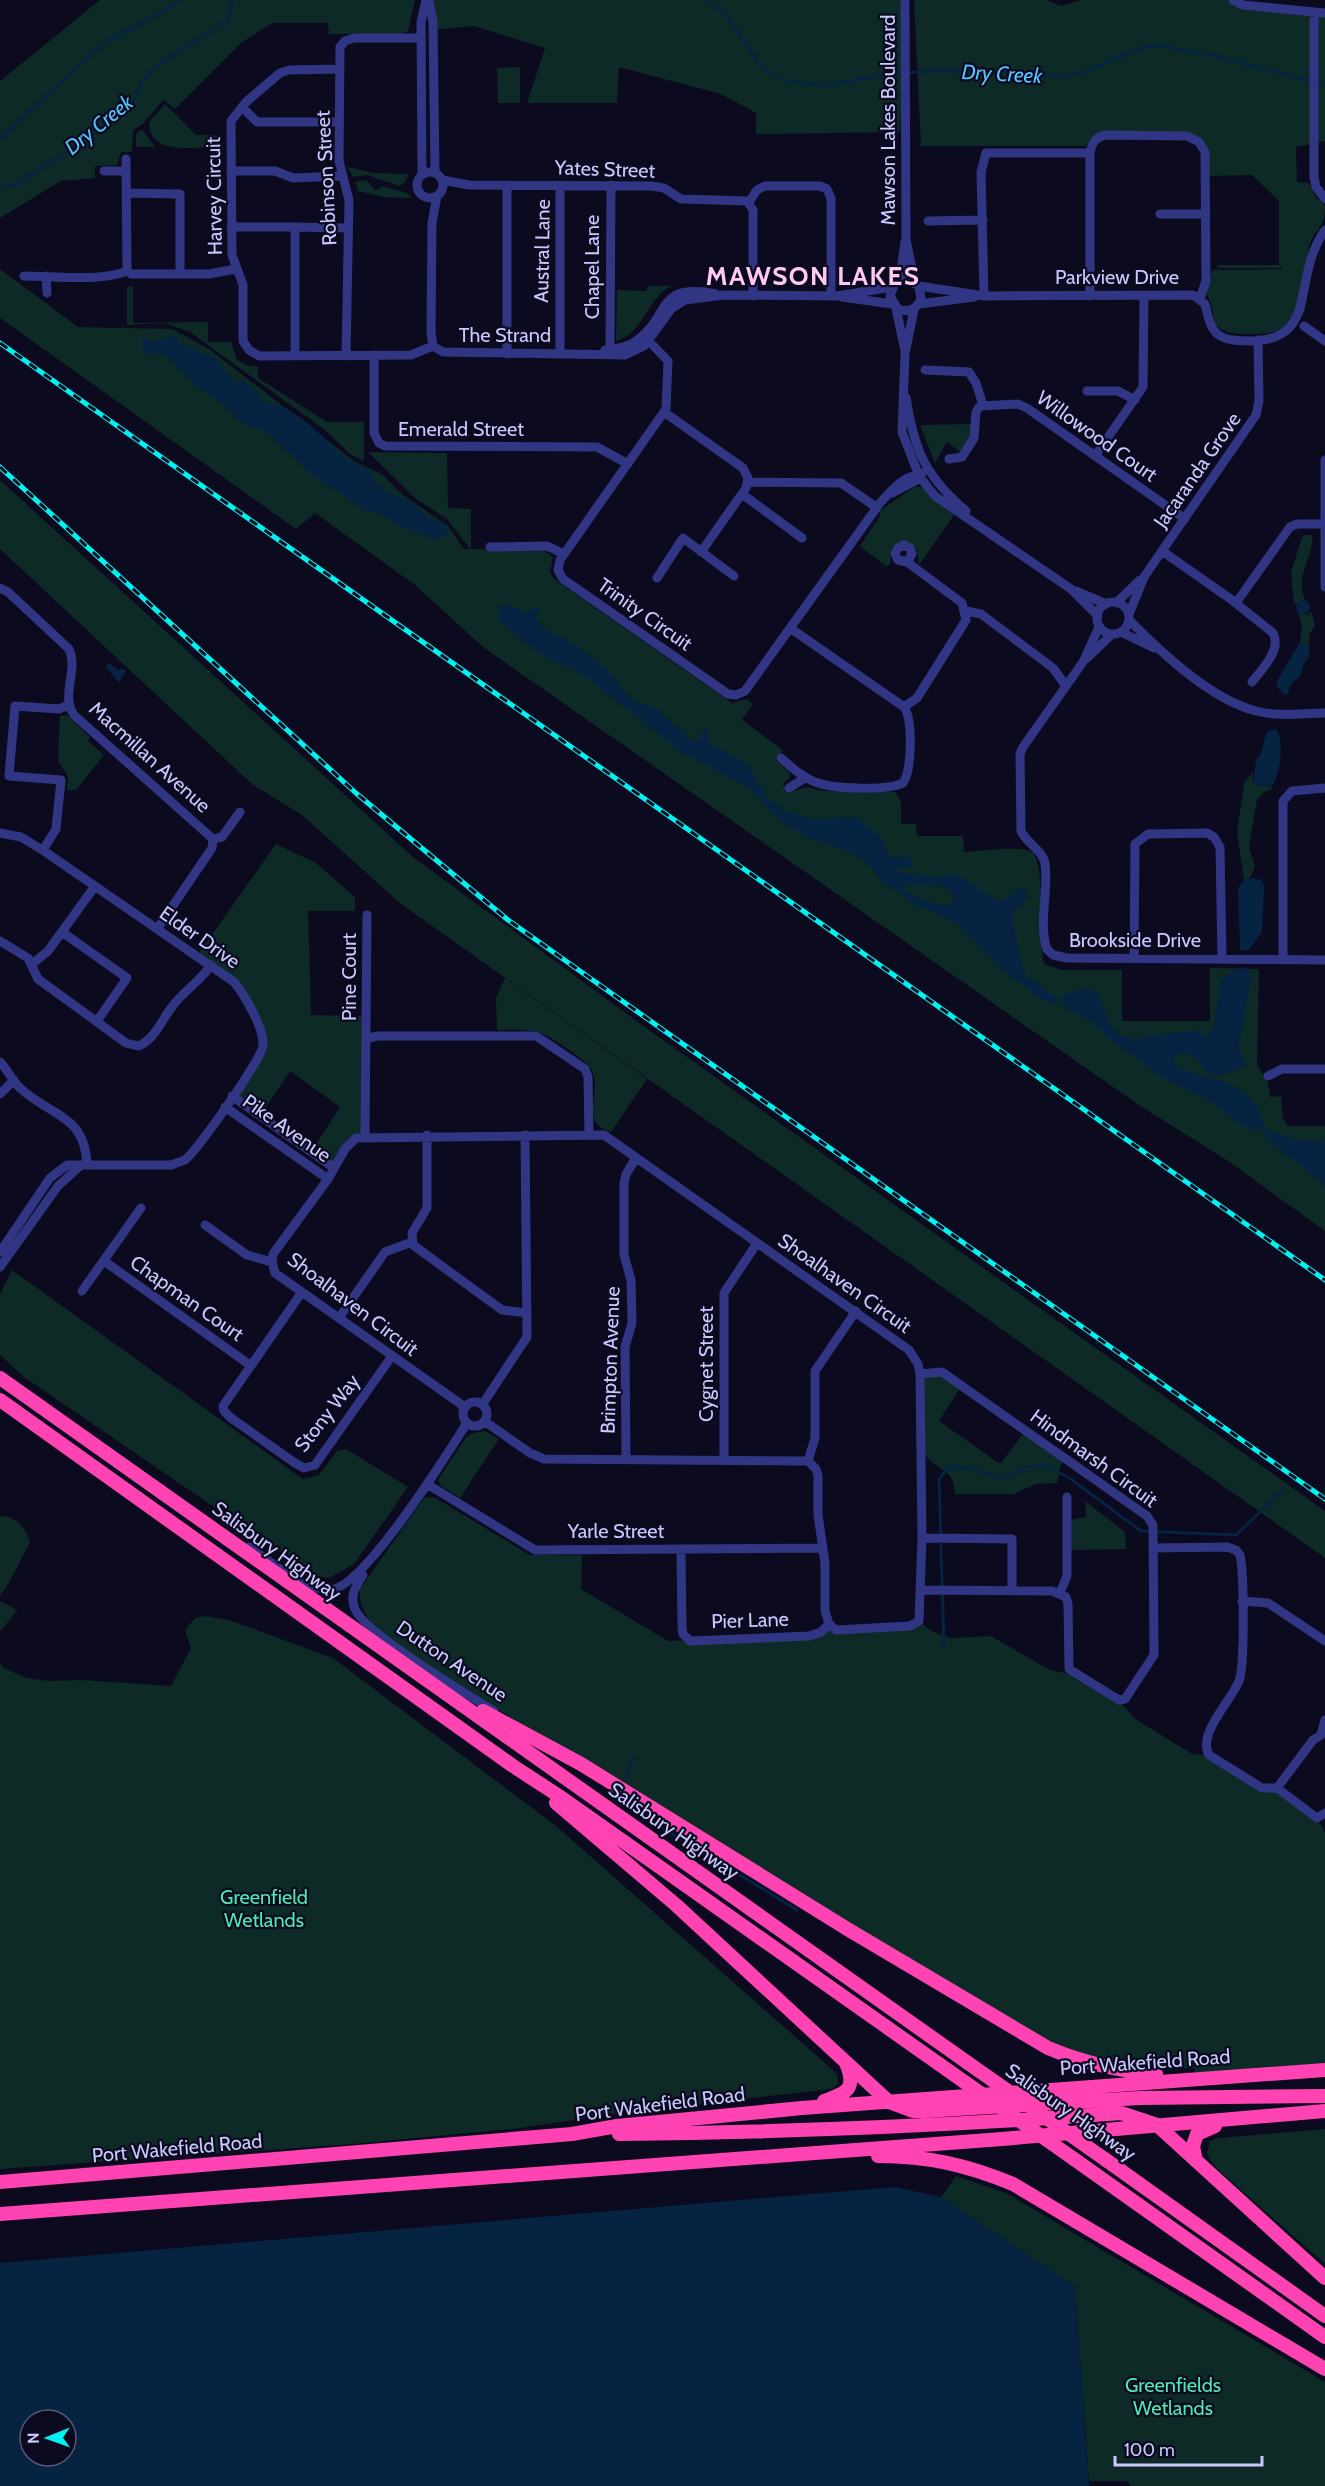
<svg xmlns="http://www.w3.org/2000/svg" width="1325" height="2486" font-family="Cabin,sans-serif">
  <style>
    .green { fill: #0d2a26 }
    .water { fill: #062342; fill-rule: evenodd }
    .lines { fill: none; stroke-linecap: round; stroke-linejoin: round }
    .stream { stroke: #062342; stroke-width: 3 }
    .minor { stroke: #303683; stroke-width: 9 }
    .highway { stroke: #ff43b2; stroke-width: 14 }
    .rail-casing { stroke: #00f3f1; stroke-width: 5 }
    .rail { stroke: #0c0a1f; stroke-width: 3; stroke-dasharray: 9; stroke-linecap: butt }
    .highway-bridge { stroke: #ff43b2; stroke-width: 14 }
    .labels { text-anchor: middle; stroke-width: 4.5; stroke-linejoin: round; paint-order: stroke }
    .street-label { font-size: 20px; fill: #c9c8ff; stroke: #0c0a1f }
    .park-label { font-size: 20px; fill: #4aeab0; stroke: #0c0a1f }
    .water-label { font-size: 21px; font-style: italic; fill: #56c3ff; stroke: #0c0a1f }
    .district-label { font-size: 26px; font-weight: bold; letter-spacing: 1.5px; fill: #ffcaf2; stroke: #0c0a1f }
  </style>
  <rect width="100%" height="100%" fill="#0c0a1f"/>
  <!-- green -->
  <path class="green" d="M100,0H415L408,31L402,34H329L328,23H272L241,43L175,109L163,100L143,124L133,130L132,152H121L117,165L95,166V178L61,181L0,218V81Z
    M428,0H905L900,132L756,134V113L721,94L619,67L617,103H527L545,48L474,26L433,30Z
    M914,0H1046L1061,6L1082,0H1234L1325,12V141L1296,147L1297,182L1309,183L1315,196L1325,206C1325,231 1312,230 1309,248C1301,300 1325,332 1253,334C1239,334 1225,335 1215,324L1211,303L1206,293L1212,270L1281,269V266L1279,268H1218L1217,265H1279V201L1252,175L1206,176L1205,151L1187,136L1104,135L1090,138L1086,146H921Z
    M520,67V103H498L497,68Z
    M165,104L196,135H219L215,147C192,147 150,156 149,122Z
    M142,129L155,147H136V134Z
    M348,167L374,173L409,174L405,182L399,186L367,175L353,177Z
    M366,180L376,191L382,186L407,193L412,198L384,197L358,191L355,182Z
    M0,269L78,327L172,329L209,349L354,461L383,475L403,495L448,526L464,549H470L447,519L415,498L368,452L447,453L448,508L471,509V549L545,551L553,557L550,572L554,579L732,703L746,699L753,704L742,720L783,750L776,760L790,773V777L783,784L786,793L807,787L823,791L895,792L901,802V824H916L917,836H963L964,852C982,851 1019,845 1033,852C1046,870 1038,937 1044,964L1062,970H1122V1021H1210V968L1259,969L1257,1064L1268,1083L1270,1097L1281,1096L1283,1118L1288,1126H1325V1231L1228,1161L1136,1103L483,647L415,585L315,513L296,529L0,318Z
    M133,286V323L208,322V342H231L237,360L249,366H258V378L327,422H364V461L350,454L325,430L190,332L164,323L127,325V287Z
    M647,286H672C647,297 644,334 616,341L617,290L647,291Z
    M972,424L971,436L960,452L947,442L935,463L920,425Z
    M0,480L413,857L642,1025L1325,1511V1558L401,904L302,815L253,785L0,549Z
    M914,487H923L934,500L954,515L919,565L917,551L908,542H900L890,554L891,562L887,567L860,546L880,516V511Z
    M1306,535H1312C1315,555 1294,575 1305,600L1294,604L1291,572L1302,537Z
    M1297,610L1308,615L1311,611L1315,625L1309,635V644L1305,646L1300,642L1302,625Z
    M67,715L90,737L88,741L104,755L76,790H67L68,777L58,760L60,716Z
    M1253,772V781L1258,785L1272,786L1271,790L1264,792L1257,800L1249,847L1255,867L1249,879L1244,880L1237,832L1244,783Z
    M276,844L316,863L355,897V911H308L311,1015L366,1016L365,1135L356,1138L334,1168L311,1152L340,1107L290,1071L260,1116L232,1096L264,1043L242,992L197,956Z
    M505,978L647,1079L611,1132C577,1123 604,1091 591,1069C585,1059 545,1032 534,1031C522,1029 509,1030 497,1030L496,998Z
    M12,1270L303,1479L319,1475L337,1451L346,1449L408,1487L354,1564L329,1578L315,1576L24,1377L0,1355V1294Z
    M935,1372L962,1385L939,1421L1000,1464L1026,1430L1063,1455L1057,1483L1036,1484L1014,1494H955C955,1465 931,1471 921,1448C917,1438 920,1388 920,1374Z
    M485,1431L499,1439L460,1498L440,1485L438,1480L466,1437L473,1433Z
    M434,1497L530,1555H582L581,1589L668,1641L809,1636L829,1624L836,1630L919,1621L931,1631L951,1638L991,1636L1050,1670L1075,1675L1119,1700L1134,1718L1192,1754L1209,1755L1262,1788H1277L1317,1818L1325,1833V2070L1196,2077L1194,2068C1132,2068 1094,2062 1037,2037L451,1681C422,1662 354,1628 360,1589L424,1498Z
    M1085,1501L1125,1532L1126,1549L1069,1550L1070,1520L1086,1517Z
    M0,1516C16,1516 25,1527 30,1542L10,1581L0,1596Z
    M0,1601L17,1610L0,1632Z
    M206,1616L229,1620L333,1658L556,1826L825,2063L837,2074L838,2084L833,2088L823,2090L626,2112L520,2128L353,2144L0,2169V1663L4,1668L26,1678L49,1681L82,1680L171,1686L191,1648L185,1630L195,1618Z
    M1325,2129V2264L1213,2165L1207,2153L1210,2141L1219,2138Z
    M956,2176L1006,2193L1325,2382V2486H1131L1127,2481H1089L1075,2287L941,2197Z"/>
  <!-- water -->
  <path class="water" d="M143,336L152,341L177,336L178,343L215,358L235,383L244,381L260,395L261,402C295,403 322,438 346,458C354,465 363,466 371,471C379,496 394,493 413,504C418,507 422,513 427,516C434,520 441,523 448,528L449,533L437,540L395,524L380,513L363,509L310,473L271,436L255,427L243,424L217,399L196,387L167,355L143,353Z
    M1296 607a7 7 0 1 1 14 0a7 7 0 1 1-14 0Z
    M508,605L528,613L532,608H539L536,618L543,627L578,647L608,670L632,700L657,709L694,742L698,740L705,729H709V743L747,764L767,798L787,812L813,819L857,817L880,836L890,857L913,858L911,868L893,869V871L933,877L956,875L976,886L984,894L1003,901L1015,891L1025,888L1028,896L1012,915L1019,954L1026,976L1056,997V1003L1048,1002L1034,994L1002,969L957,923L907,901L905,896L881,881L873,868L853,853L812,839L780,821L750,789L680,751L581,673L540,654L498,620L499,606ZM900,885C915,887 955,878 953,902L946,906L918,898Z
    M1300,642L1305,646L1309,644V658L1304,663L1301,675L1290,685L1288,694L1284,695L1277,687V681Z
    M109,663L118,670L122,668L126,671L119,683L106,667Z
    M1276,729C1285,740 1280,775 1272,786L1253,784L1256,759C1264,755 1263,739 1268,731Z
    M1252,878L1262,880L1264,886L1262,932L1248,951L1240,950L1238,888L1244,880Z
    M1247,968L1251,978L1238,1049L1246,1061L1245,1066C1237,1068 1225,1076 1217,1075C1197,1075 1201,1042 1173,1058L1175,1065L1181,1070C1215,1079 1254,1084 1264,1123L1259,1130L1248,1129L1208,1100L1168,1081L1105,1036L1096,1025L1063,1006L1064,995L1080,989L1097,991L1111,1027L1121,1036L1134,1039L1197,1030L1207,1036L1214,1026L1221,980L1234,970Z
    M1269,1130L1292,1139L1325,1142V1186C1307,1166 1281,1156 1265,1135Z
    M895,2187L941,2197L1075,2287L1089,2486H0V2263ZM30,2420H66V2456H30Z"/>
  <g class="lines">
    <!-- stream -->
    <path class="stream" d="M707,0L724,12L764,70L784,80L803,83L827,85L878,76L934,70L1023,73L1057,77L1082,73L1144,47L1161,46L1212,55L1325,85
      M0,139L97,49C123,29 153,22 178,0
      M0,188L18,183L74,148L102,122L135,100L143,80L156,66L227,21L233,0
      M1058,1001H1063
      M1261,1127L1267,1133
      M944,1647L939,1479L949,1467L968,1468L1001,1478L1014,1475L1023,1468L1044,1466L1068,1477L1141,1531L1236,1535L1283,1490
      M625,1777L634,1756
      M617,1800L797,1910"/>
    <!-- minor -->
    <path class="minor" d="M429,0L433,22L435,173
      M905,0L906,240L915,282
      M1233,0L1243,5L1325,13
      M1314,12V177L1316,187L1325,199
      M339,69L289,70L280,73L246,102L231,121L232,255L243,285V341L249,350L259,356L411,355L433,346
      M242,107L257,122H339
      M126,159L127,271L131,274H209L236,269
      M104,171H126
      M231,171H275L293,178L343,176
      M417 185a13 13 0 1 1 26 0a13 13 0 1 1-26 0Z
      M422,175L421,22L426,0
      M442,180L469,185L652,186L664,188L681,199L747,201L753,210V296
      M507,185V354
      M126,193L180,194V274
      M437,196L432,223L431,333L433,346L443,352L625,355L644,346L671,309L685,300L724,295L837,296L892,287
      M749,202L757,190L765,186H820L827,189L831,198V296
      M1160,214H1206
      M928,221L983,220
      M231,227H295
      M24,276C53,276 102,282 127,271
      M46,276L47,293
      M895,283L906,279L919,286L921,299C917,309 909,313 898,309L890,296L902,264L905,242
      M919,286L984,296L1193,295L1205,304C1209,321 1211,338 1233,340C1325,350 1288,282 1325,230
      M984,296L981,172L986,153H1090
      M1090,296V153C1092,143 1094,139 1104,135L1187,136L1199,142L1205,152L1206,281L1200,298
      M842,297L892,304
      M919,304L974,297
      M896,308L905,351
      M914,309L905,354L902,432L919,476L935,496L1071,589L1098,616
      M1304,326L1325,341
      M643,335L668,361L666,409L560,560L558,570L563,579L728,694L736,695L745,691L880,503C889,493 904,474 919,476
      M610,349L611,185
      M605,350C616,348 627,348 636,341C672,316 654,282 716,294
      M560,353V185
      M295,355V227L348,228
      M374,355V433L379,443L385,446L597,447L628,464
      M346,356L349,200L339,161L340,47L345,41L354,38H421
      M925,370L969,372L976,383L983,405
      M1087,391H1118L1135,400
      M906,397C914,450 925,476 966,511
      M664,412L743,468L748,478L746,488L701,552
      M1095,456L1143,387L1144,295
      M949,459L962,457L974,438L976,412L980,406L1018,404L1027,408L1185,519
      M1325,460V587
      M748,482L841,483L876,507
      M892,493L917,480L922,473
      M742,494L802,538
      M490,547L547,546L564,554
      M1162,551L1232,600L1273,633C1282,650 1262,669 1252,682
      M657,578L683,538L734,576
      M0,588L8,592L69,649C79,670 60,695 74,715L213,839L212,848L157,929
      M1076,591L1106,604
      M1097 618a16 16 0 1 1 32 0a16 16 0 1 1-32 0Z
      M1116,603L1140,580
      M1236,603L1290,527L1297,524H1323
      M966,611L981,614L1053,668L1066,686
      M1129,614L1144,577L1256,415L1259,401L1258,340
      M1129,620C1162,653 1210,699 1256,711C1277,717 1303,713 1325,713
      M1099,627L1083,662L1023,747L1020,754L1021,831C1027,844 1043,850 1045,864C1049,891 1038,923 1047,949L1053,955L1067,958L1325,960
      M1121,632L1154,648
      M1087,658L1111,635
      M904,707L917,698L966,620L962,603L907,562L898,560L895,554L898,548L904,545L910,548L912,554L907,562
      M781,758C791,767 802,777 815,782C832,789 887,791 903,783C912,770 913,720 904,707L790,628
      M789,788L805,778
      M0,833L21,837L44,851L234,982C244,994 264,1028 263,1045C263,1058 198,1149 185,1160L171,1165H67L50,1178L0,1252
      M213,839L222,837L240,812
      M43,850L56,829L61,780L9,776L15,706L59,709L69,705
      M62,932L127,978L97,1021
      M0,941L28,958L38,979L126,1043L138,1046C154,1041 162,1019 172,1007C183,991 199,983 211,965
      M1134,958L1135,844L1148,834L1207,833L1214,837L1220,847L1222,959
      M1283,960V801L1292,791L1325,788
      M31,965L48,951L95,886
      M368,1038L378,1036H536L585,1069L588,1077L589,1135
      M0,1062C8,1070 12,1081 20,1088C51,1117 85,1114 87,1165
      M1268,1076L1282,1069H1325
      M0,1094L14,1080
      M232,1096L334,1168
      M225,1107L328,1179
      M365,1135L367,915
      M427,1135V1208L412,1233L413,1245L502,1310L527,1313
      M205,1225L247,1255L272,1262
      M104,1261L250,1365
      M0,1267L58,1186L80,1166
      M82,1291L141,1208
      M302,1292L223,1406L224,1411L231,1418L295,1463L304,1468L315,1465L392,1356
      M339,1318L385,1252L412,1242
      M920,1374L942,1372L1147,1516L1153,1525L1154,1655L1125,1699L1119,1700L1069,1669L1068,1604L1066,1597L1052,1591L921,1590
      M463 1414a12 12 0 1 1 24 0a12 12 0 1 1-24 0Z
      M482,1405L527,1337L525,1135
      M465,1407L275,1273L272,1262L273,1254L328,1179L345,1149L356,1138L604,1135L909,1350L918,1364L920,1374L922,1538L919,1621L910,1626L836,1630L829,1624L825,1611V1563L818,1515V1476L816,1469L808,1461L544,1459L530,1453L484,1421
      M626,1459L625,1347L632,1323L631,1280L624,1255V1184L626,1174L636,1158
      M724,1459V1293L757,1243
      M808,1461L815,1438V1371L856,1311
      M427,1484L535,1550L823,1548
      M922,1538L1012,1539V1590
      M249,1547C272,1562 301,1589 329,1590C363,1590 447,1454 467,1423
      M1154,1548L1227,1547L1236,1550L1240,1555C1244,1573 1245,1665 1239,1681C1231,1701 1197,1734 1209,1755L1262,1788H1277L1313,1740L1321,1735L1325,1720
      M681,1549L682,1628L683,1634L690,1641L809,1636L821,1632L829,1624
      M363,1575C356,1586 349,1596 355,1609C364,1633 468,1695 494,1711
      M1060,1593L1067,1576V1497
      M1242,1601L1268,1603L1325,1641
      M1277,1788L1317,1818L1325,1813"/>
    <!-- highway -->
    <path class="highway" d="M0,1378L968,2063
      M0,1400L513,1766L559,1796L939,2064
      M483,1711L581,1764L849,1930L1048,2048C1084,2063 1117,2071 1156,2074
      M556,1803L676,1905L889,2102L913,2111H924L1140,2098L1325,2096
      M824,2101C847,2093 857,2089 846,2063
      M619,2134C788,2132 952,2126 1121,2113L1157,2125L1325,2278
      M878,2156C928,2156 967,2165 1013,2184L1325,2369
      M1074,2159L1325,2337
      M1106,2160L1325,2316
      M1196,2161L1193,2146L1197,2134L1215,2126
      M0,2182L572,2134L617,2126L802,2108L1325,2070
      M0,2214L1002,2139L1325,2111"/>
    <!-- rail casing -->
    <g class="rail-casing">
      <path id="rail" d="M0,343L1325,1280
        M0,467L357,794L508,920L1325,1499"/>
    </g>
    <!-- rail -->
    <use href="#rail" class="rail"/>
    <!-- highway-bridge -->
    <path class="highway-bridge" d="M968,2063L1106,2160
      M939,2064L1074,2159"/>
  </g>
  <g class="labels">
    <!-- street labels -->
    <g class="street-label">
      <text transform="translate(888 120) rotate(-90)" y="7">Mawson Lakes Boulevard</text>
      <text transform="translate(605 169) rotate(2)" y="7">Yates Street</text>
      <text transform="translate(326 178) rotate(-93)" y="7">Robinson Street</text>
      <text transform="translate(214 196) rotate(-91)" y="7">Harvey Circuit</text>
      <text transform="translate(542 251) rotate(-89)" y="7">Austral Lane</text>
      <text transform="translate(592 267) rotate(-90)" y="7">Chapel Lane</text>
      <text x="1117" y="284">Parkview Drive</text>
      <text x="505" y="342">The Strand</text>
      <text x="461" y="436">Emerald Street</text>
      <text transform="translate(1097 436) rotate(35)" y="7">Willowood Court</text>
      <text transform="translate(1197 470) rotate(-55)" y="7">Jacaranda Grove</text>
      <text transform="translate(645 614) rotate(35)" y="7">Trinity Circuit</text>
      <text transform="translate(150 757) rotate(42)" y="7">Macmillan Avenue</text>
      <text transform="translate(200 937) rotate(35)" y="7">Elder Drive</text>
      <text x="1135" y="947">Brookside Drive</text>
      <text transform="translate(349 977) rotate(-90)" y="7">Pine Court</text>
      <text transform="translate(287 1128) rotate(35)" y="7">Pike Avenue</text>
      <text transform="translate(845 1283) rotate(35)" y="7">Shoalhaven Circuit</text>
      <text transform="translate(187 1298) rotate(35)" y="7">Chapman Court</text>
      <text transform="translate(353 1304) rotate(37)" y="7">Shoalhaven Circuit</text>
      <text transform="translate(610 1360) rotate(-88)" y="7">Brimpton Avenue</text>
      <text transform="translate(706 1364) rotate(-90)" y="7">Cygnet Street</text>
      <text transform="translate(327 1413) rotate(-52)" y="7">Stony Way</text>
      <text transform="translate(1094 1458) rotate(36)" y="7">Hindmarsh Circuit</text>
      <text x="616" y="1538">Yarle Street</text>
      <text transform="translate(277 1551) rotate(36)" y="7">Salisbury Highway</text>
      <text transform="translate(750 1620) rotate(-2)" y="7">Pier Lane</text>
      <text transform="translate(452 1661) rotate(34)" y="7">Dutton Avenue</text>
      <text transform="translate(674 1831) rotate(35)" y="7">Salisbury Highway</text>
      <text transform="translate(1145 2062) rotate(-4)" y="7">Port Wakefield Road</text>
      <text transform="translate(660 2104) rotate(-7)" y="7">Port Wakefield Road</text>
      <text transform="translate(1071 2112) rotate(35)" y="7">Salisbury Highway</text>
      <text transform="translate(177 2148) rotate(-5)" y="7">Port Wakefield Road</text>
    </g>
    <!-- park labels -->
    <g class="park-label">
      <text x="264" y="1904">Greenfield<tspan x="264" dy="23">Wetlands</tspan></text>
      <text x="1173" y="2392">Greenfields<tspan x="1173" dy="23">Wetlands</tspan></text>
    </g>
    <!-- water labels -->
    <g class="water-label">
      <text transform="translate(1002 74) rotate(3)" y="7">Dry Creek</text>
      <text transform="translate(99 125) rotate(-39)" y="7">Dry Creek</text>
    </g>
    <!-- district labels -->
    <g class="district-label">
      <text x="813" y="285">MAWSON LAKES</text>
    </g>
  </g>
  <!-- north arrow -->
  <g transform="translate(48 2438) rotate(269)"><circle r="28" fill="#0c0a1f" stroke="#585679" stroke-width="1.5"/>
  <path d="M0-4.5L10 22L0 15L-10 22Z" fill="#00f3f1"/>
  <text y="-9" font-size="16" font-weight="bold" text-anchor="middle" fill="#c9c8ff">N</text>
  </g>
  <!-- scale -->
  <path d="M1115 2456v9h147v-9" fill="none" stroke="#c9c8ff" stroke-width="3"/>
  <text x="1124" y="2456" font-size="18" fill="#c9c8ff" stroke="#0c0a1f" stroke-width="4.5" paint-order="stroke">100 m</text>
</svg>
